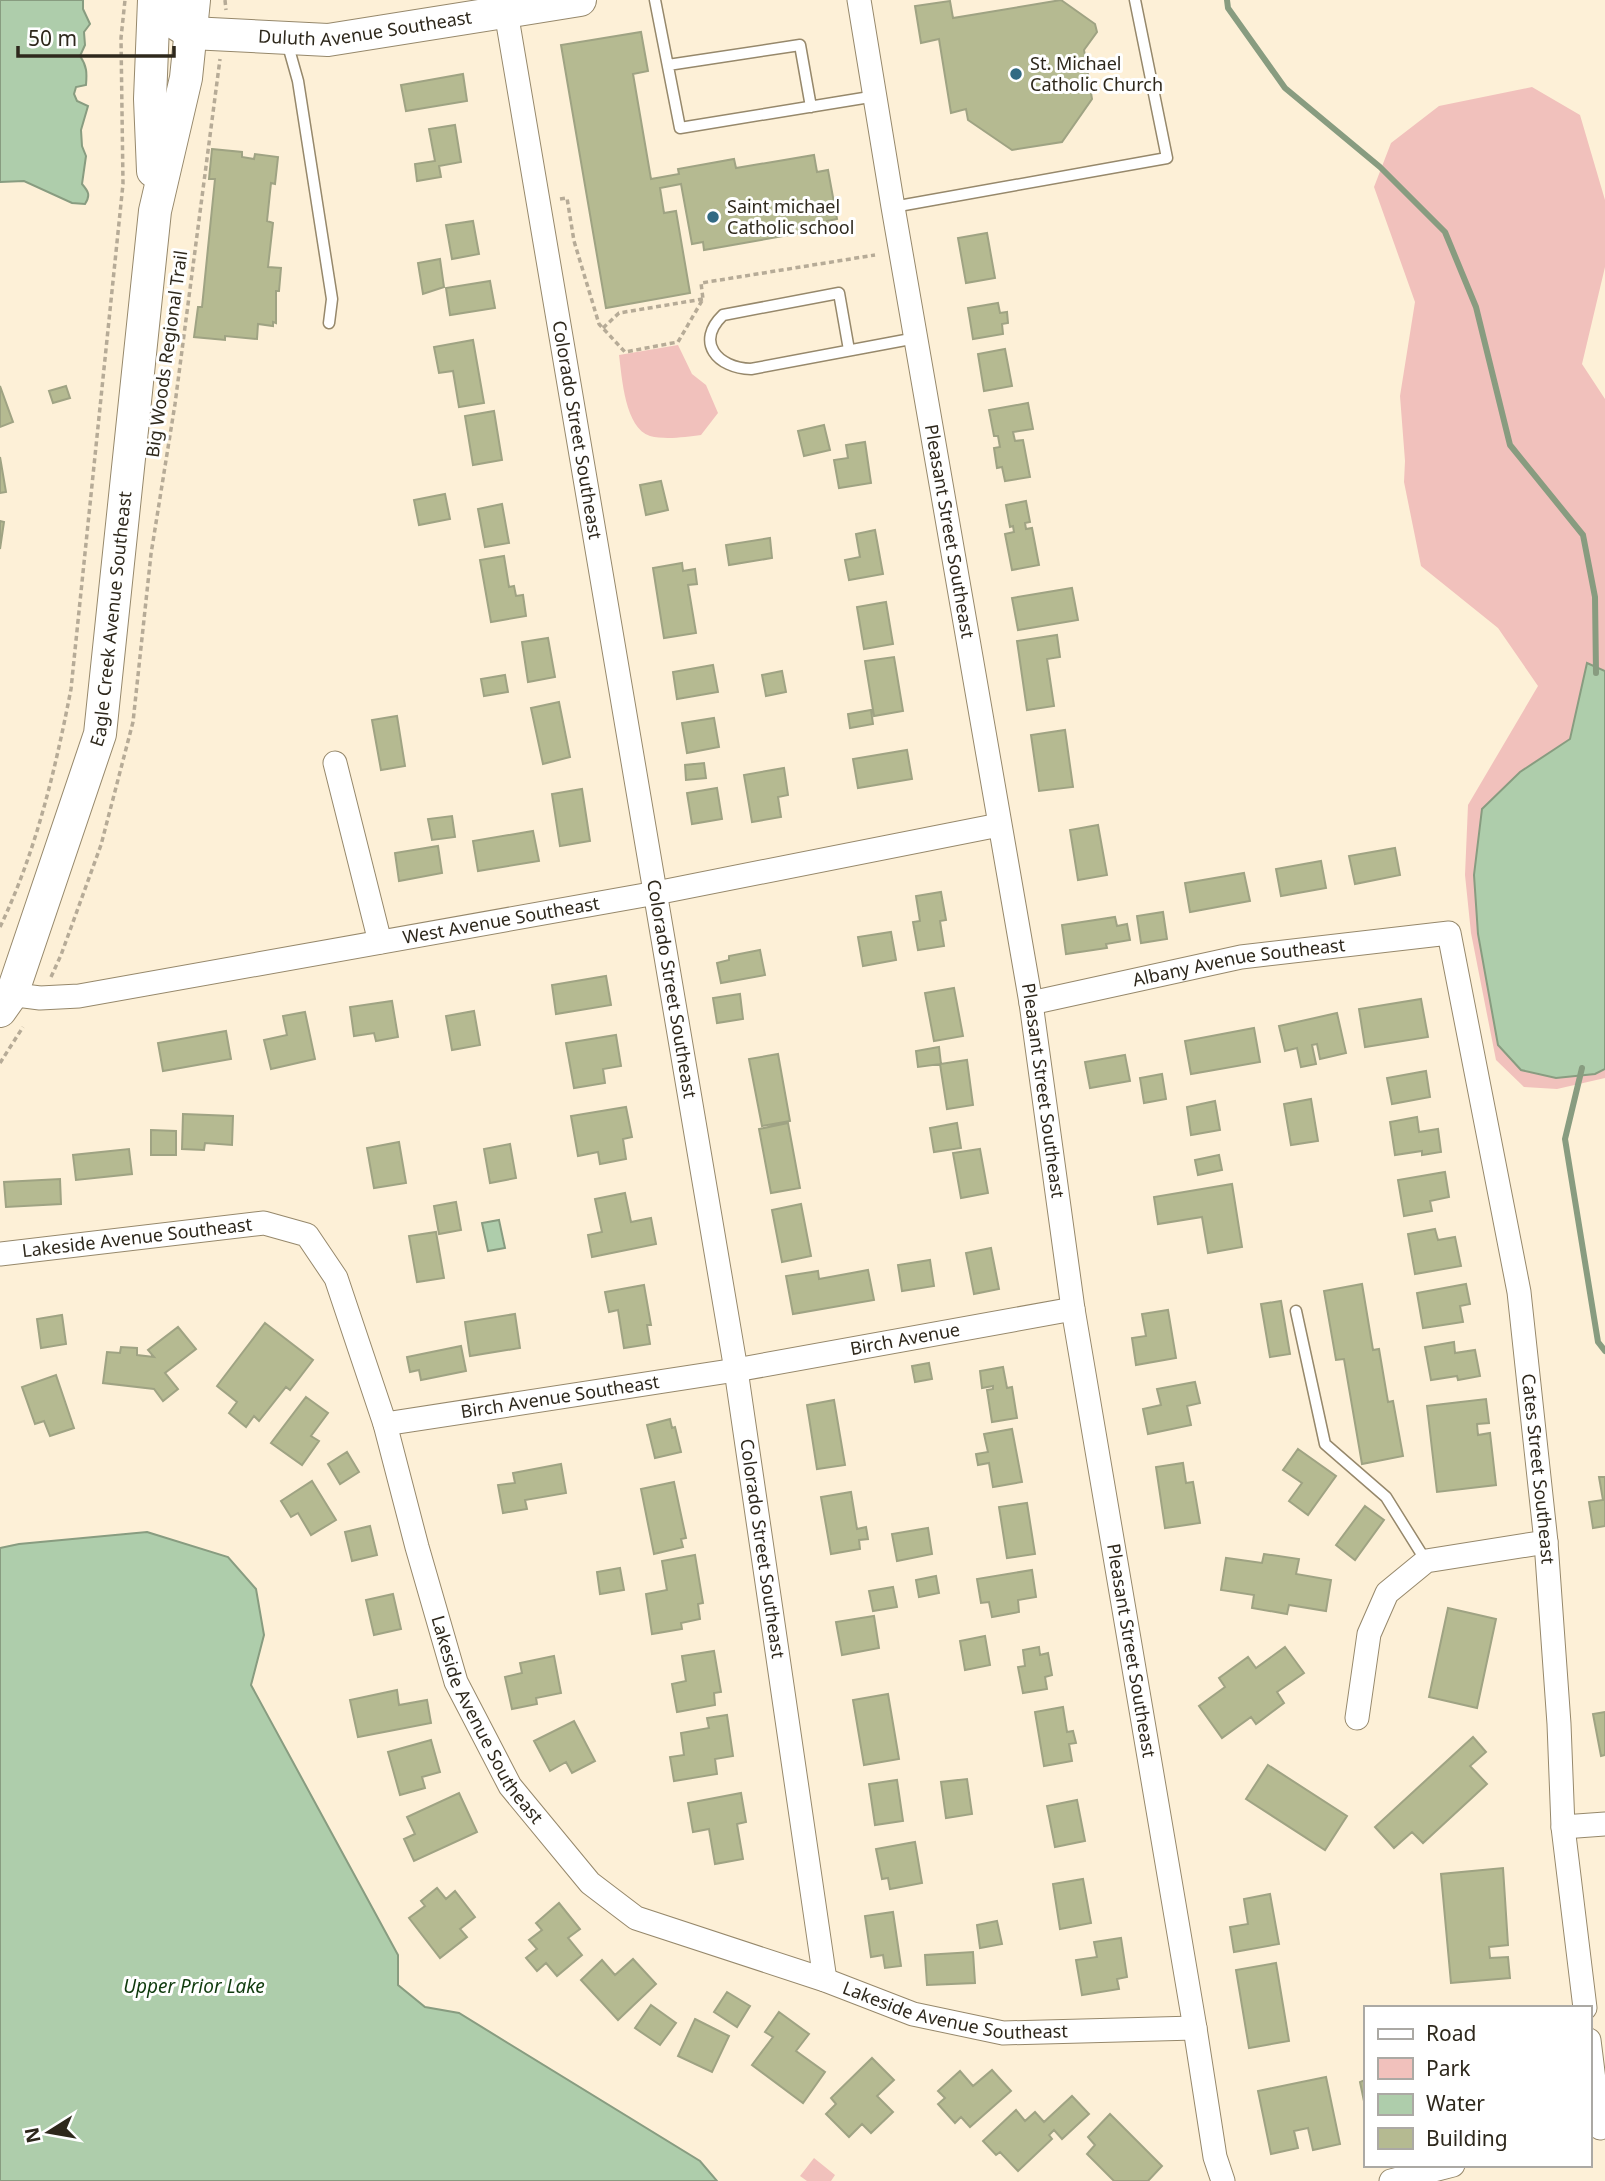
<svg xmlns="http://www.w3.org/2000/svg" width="1605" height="2181" font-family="'Noto Sans',sans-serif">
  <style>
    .green { fill: #f1c1bc }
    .water { fill: #aecdab; stroke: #889c80; stroke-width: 2 }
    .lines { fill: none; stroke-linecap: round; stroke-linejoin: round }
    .stream { stroke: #889c80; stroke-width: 6 }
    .building { fill: #b5ba91; stroke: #9fa383; stroke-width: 2 }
    .lane-casing { stroke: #96886b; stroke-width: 13 }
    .street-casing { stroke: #96886b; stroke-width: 25 }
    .secondary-casing { stroke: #96886b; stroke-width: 34 }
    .path { stroke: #b6ab97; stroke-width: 3.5; stroke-dasharray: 5 3.5; stroke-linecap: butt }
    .lane { stroke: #fff; stroke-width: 10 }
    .street { stroke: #fff; stroke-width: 23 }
    .secondary { stroke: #fff; stroke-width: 32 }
    .poi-dot { fill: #316a83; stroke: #fff; stroke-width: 2.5 }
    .labels { text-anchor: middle; stroke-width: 6; stroke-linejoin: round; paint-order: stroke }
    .street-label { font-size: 18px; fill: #2e281c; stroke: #fff }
    .poi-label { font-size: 18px; fill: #2e281c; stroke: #fff; text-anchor: start }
    .water-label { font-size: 19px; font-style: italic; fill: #103b0e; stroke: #fff }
  </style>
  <rect width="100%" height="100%" fill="#fdf0d7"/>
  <!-- green -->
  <path class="green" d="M1532,87L1580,115L1605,200V267L1582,364L1605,399V671L1587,663L1570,739L1550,753L1478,934L1498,1045L1594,1074L1605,1069V1078L1557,1089L1524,1087L1496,1060L1471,933L1465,875L1468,805L1538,686L1498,628L1421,566L1404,482L1405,461L1400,396L1415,302L1374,187L1391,143L1439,106Z
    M678,345L692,374L706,385L718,413L701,435C686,437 665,440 650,436C625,428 622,378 619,355Z
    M814,2158L835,2175L831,2181H807L800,2176Z"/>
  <!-- water -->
  <path class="water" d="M0,0H83V9L90,24L84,32L85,45L80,56C87,66 87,73 86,85L76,87L74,94L77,101L88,106L81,130L82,146L86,156L82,184C88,191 91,195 85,204L72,203L24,181L0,182Z
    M1587,663L1605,671V1069L1595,1074L1556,1078L1521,1070L1498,1045L1478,934L1474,875L1482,809L1520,772L1570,739Z
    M499,1220L505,1248L488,1251L482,1223Z
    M147,1532L228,1557L256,1589L264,1635L251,1685L398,1955V1985L425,2007L459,2013L700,2161L717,2181H0V1548L19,1544Z"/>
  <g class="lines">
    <!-- stream -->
    <path class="stream" d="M1227,0L1228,8L1285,88L1380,167L1445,232L1476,307L1510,445L1583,535L1595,597L1596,673
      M1582,1068L1565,1139L1598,1342L1605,1351"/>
  </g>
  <!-- building -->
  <path class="building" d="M1061,0L1095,24L1097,32L1084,50L1092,99L1062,142L1012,150L968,120L966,109L951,113L939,39L921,43L915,6L950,1L953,18Z
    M641,32L648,71L633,74L651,179L679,174L678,169L734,159L736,168L814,155L817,172L828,170L837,219L827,221L829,228L704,250L703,242L692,244L681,184L660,188L664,213L676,211L690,293L606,308L561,45Z
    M463,74L467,101L406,111L401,85Z
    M455,125L461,162L439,166L441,177L417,181L415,164L435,161L429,129Z
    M212,149L242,152V157L254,159L255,154L278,157L275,184L271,183L267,221L273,223L268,267L281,268L279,291H276V323L273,322V326L258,324L257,339L225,336V340L194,337L198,307H202L215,179H209Z
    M473,221L479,254L452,259L446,225Z
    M987,233L995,278L966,283L958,238Z
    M440,259L444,287L423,294L418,263Z
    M490,281L495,308L450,315L446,288Z
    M998,303L1000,313L1007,312L1008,323L1002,324L1003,334L973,339L968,308Z
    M473,340L484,403L459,407L453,371L439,373L434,347Z
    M1005,349L1012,386L984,391L978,354Z
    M0,386L13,422L0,427Z
    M66,386L70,398L53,403L49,391Z
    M1028,403L1033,429L1013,432L1015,441L1023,440L1030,477L1005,481L1002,467L997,468L994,448L1000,447L998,436H994L989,410Z
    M494,411L502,460L473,465L465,416Z
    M824,425L830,450L804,456L798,431Z
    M865,442L871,483L839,488L834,460L848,458L846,445Z
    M0,457L6,492L0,493Z
    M661,481L668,510L646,515L640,485Z
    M445,494L450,519L419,525L414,500Z
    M1026,501L1030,522L1025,523L1026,529L1032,528L1039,565L1012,570L1005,534L1014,532L1013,526L1010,527L1006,505Z
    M502,504L509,543L485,547L478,509Z
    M0,521L4,522L0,549Z
    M875,530L883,574L849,580L845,560L860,557L856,534Z
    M770,538L772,558L729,565L726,545Z
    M504,556L509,587L514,586L516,596L523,595L526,616L491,622L480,560Z
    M682,563L683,571L695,569L697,584L688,585L696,633L664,638L653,568Z
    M1072,588L1078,620L1018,630L1012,598Z
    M886,602L893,644L864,649L857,607Z
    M1057,635L1060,657L1047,659L1054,706L1027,710L1017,641Z
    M548,638L555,677L528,682L522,642Z
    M894,657L903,711L874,716L865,661Z
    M713,665L718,692L677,699L673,672Z
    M782,671L786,692L766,696L762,675Z
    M505,675L508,692L484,696L481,679Z
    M559,702L570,757L543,764L531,708Z
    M871,710L873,724L850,728L848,714Z
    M397,716L405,766L381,770L372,720Z
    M714,718L719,747L687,753L682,723Z
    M1065,730L1073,787L1039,791L1031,735Z
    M907,750L912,779L858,788L853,759Z
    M704,763L706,778L686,780L685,765Z
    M784,768L788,795L778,797L781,817L752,822L744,775Z
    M717,788L722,819L692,824L687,793Z
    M582,789L590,841L560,846L552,794Z
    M452,816L455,837L432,840L428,819Z
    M1098,825L1107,875L1078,880L1070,830Z
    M533,831L539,861L478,871L473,841Z
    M438,846L442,873L399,881L395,853Z
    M1395,848L1400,875L1355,884L1349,856Z
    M1321,861L1326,888L1281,896L1276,869Z
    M1244,873L1250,901L1190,912L1185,883Z
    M941,892L946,920L940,921L944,946L918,950L913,922L920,921L916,896Z
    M1163,912L1167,939L1141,943L1137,916Z
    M1115,917L1117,926L1127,924L1130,940L1106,944L1107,948L1066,954L1062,925Z
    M891,932L896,960L863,966L858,937Z
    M760,950L765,975L721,983L717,963L729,960V956Z
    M606,976L611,1005L556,1014L552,985Z
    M954,988L963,1036L934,1041L925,993Z
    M740,994L743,1019L717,1023L713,998Z
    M1421,999L1428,1037L1365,1047L1359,1009Z
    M392,1001L398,1037L376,1041L374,1033L354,1036L350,1007Z
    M474,1011L480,1045L452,1050L446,1016Z
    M305,1012L315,1059L271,1069L264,1040L287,1035L283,1016Z
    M1337,1013L1346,1053L1320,1059L1317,1044L1312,1045L1316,1064L1301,1067L1297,1048L1285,1051L1279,1026Z
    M1254,1028L1260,1062L1191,1074L1185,1041Z
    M226,1031L231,1059L163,1071L158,1043Z
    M616,1035L621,1066L603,1069L605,1083L574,1088L566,1043Z
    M939,1047L941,1064L918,1067L916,1051Z
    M778,1054L790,1121L762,1126L749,1059Z
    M1125,1055L1130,1081L1090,1088L1085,1062Z
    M967,1060L973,1105L947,1109L940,1064Z
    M1426,1071L1430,1097L1392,1104L1387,1078Z
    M1162,1074L1166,1099L1144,1103L1140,1078Z
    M1311,1099L1318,1141L1291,1145L1284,1104Z
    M1215,1101L1220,1130L1191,1135L1187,1107Z
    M626,1107L632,1137L623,1139L626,1159L600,1164L598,1152L578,1156L571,1116Z
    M183,1114L233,1116L232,1145L205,1143L204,1150L182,1149Z
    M1417,1117L1419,1132L1438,1129L1441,1152L1422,1155V1151L1395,1155L1390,1122Z
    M788,1123L800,1188L771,1193L759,1129Z
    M957,1123L961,1148L934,1152L930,1128Z
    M151,1130L176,1131V1155H151Z
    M399,1142L406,1183L374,1188L367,1148Z
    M510,1144L516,1178L490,1183L484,1149Z
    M129,1149L132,1174L76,1180L73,1155Z
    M980,1149L988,1193L961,1198L953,1153Z
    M1219,1155L1222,1170L1198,1175L1195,1160Z
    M1445,1172L1449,1197L1430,1201L1432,1211L1404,1216L1398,1180Z
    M60,1179L61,1204L6,1207L4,1182Z
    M1232,1184L1242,1247L1208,1253L1202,1217L1158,1224L1154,1197Z
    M625,1193L631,1222L651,1218L656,1244L592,1257L588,1235L602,1232L595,1199Z
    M456,1202L461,1230L439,1234L434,1206Z
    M801,1204L811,1256L782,1262L772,1210Z
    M1435,1229L1438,1240L1455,1237L1461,1266L1415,1274L1408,1234Z
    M436,1232L444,1278L417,1282L409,1236Z
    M991,1248L999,1289L974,1294L966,1253Z
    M930,1260L934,1286L902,1291L898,1265Z
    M868,1270L874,1300L793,1314L786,1276L818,1271L819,1279Z
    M1362,1284L1373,1350L1379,1349L1388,1402L1393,1401L1403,1456L1362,1464L1344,1359L1336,1360L1324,1291Z
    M1466,1284L1470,1304L1460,1306L1463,1322L1423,1328L1417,1293Z
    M644,1285L651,1325H647L650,1344L624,1348L618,1310L609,1312L605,1292Z
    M1281,1301L1290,1354L1270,1357L1261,1304Z
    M1168,1310L1176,1358L1136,1365L1132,1338L1146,1336L1142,1314Z
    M515,1314L520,1348L470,1356L465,1322Z
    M62,1315L66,1344L41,1348L37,1319Z
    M265,1323L313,1360L290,1390L286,1387L259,1421L254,1416L246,1427L229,1413L237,1402L217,1386Z
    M178,1327L196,1349L165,1373L178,1389L163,1401L154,1389L103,1383L107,1352L120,1353L121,1347L137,1348V1355L154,1357L148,1350Z
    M1454,1342L1455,1353L1475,1350L1480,1376L1458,1380L1457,1376L1431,1380L1425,1347Z
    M461,1346L466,1371L421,1380L419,1370L410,1372L407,1357Z
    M929,1363L932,1379L915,1382L912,1366Z
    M1003,1367L1007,1388L1012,1387L1017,1418L992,1422L987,1390L993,1389V1386L982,1388L980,1371Z
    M56,1375L74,1428L50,1436L44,1421L35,1424L22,1387Z
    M1195,1382L1200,1403L1187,1406L1191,1425L1148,1434L1143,1409L1161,1405L1157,1389Z
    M306,1397L328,1413L311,1436L319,1441L302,1465L271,1443Z
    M1486,1399L1489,1423L1477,1424L1478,1435L1490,1433L1496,1485L1437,1492L1427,1406Z
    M834,1400L845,1465L817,1469L807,1405Z
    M670,1419L672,1428L675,1427L681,1452L655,1458L647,1425Z
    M1012,1429L1022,1482L993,1487L989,1463L978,1465L976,1454L988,1452L984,1434Z
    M1298,1449L1336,1476L1308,1515L1289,1501L1302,1483L1283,1470Z
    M347,1452L359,1472L340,1484L328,1464Z
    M1183,1463L1186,1483L1193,1482L1200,1523L1165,1528L1156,1467Z
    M561,1464L566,1493L525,1500L527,1509L503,1513L498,1485L515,1483L513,1473Z
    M1599,1477H1605V1526L1593,1528L1589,1502L1603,1500Z
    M312,1481L336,1520L311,1535L298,1513L291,1517L281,1501Z
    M674,1482L686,1538L681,1539L683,1547L654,1554L641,1489Z
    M851,1492L857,1529L866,1527L868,1539L859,1540L860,1549L831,1554L821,1497Z
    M1027,1503L1035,1554L1007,1558L999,1507Z
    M1365,1506L1384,1520L1355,1560L1336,1545Z
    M370,1526L377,1555L352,1561L345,1532Z
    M928,1528L932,1554L897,1561L892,1534Z
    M1264,1554L1299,1559L1296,1574L1331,1580L1326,1611L1289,1605L1287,1614L1252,1608L1254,1595L1221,1590L1226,1558L1262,1563Z
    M695,1555L703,1603L698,1604L700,1619L681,1623L682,1629L652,1634L646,1594L667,1590L662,1561Z
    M620,1568L624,1590L600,1594L597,1572Z
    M1032,1570L1036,1597L1018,1600L1019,1612L992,1617L989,1602L981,1603L977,1579Z
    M936,1576L939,1593L919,1597L916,1580Z
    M893,1587L897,1607L873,1611L869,1591Z
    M393,1594L401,1629L374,1635L366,1600Z
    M1448,1608L1496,1619L1477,1708L1429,1697Z
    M874,1616L879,1648L842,1655L836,1622Z
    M985,1636L990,1665L965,1670L960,1641Z
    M1039,1647L1040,1655L1048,1653L1052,1675L1045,1677L1047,1689L1023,1693L1018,1667L1025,1666L1023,1650Z
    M1285,1647L1304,1673L1277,1692L1284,1703L1256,1724L1251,1717L1222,1738L1199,1706L1225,1687L1219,1678L1248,1657L1256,1668Z
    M714,1651L721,1692L714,1693L715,1705L677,1712L672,1684L686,1681L682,1656Z
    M554,1656L561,1693L536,1698L537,1704L512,1709L505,1677L522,1673L520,1663Z
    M397,1690L399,1705L427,1700L431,1723L358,1737L350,1700Z
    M888,1694L899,1759L864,1765L853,1700Z
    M1063,1707L1067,1732L1073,1731L1076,1743L1069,1744L1072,1761L1044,1766L1035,1712Z
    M1605,1712V1755L1601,1756L1593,1714Z
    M727,1715L733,1756L715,1759L717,1774L674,1781L670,1757L684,1755L681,1733L709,1728L707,1718Z
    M574,1721L595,1761L572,1773L566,1762L550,1771L534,1741Z
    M1473,1737L1486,1752L1470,1766L1487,1784L1423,1843L1412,1832L1394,1848L1375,1827Z
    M431,1740L440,1772L422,1777L425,1788L400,1795L388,1752Z
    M1268,1765L1347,1816L1325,1850L1246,1799Z
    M967,1779L972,1814L946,1818L941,1782Z
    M897,1780L903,1821L875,1825L869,1784Z
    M459,1793L477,1832L414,1861L404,1839L415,1834L407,1817Z
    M741,1793L746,1822L737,1824L743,1859L715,1864L709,1829L693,1832L688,1803Z
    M1077,1800L1085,1841L1055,1847L1047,1806Z
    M915,1842L922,1883L890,1889L888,1878L882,1879L876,1849Z
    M1503,1868L1508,1945L1489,1947L1490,1958L1508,1957L1510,1978L1451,1983L1441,1874Z
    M1083,1879L1091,1923L1060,1929L1053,1884Z
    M437,1888L446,1899L455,1891L475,1917L460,1929L467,1937L440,1958L409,1918L425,1906L421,1901Z
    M1270,1894L1279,1944L1234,1952L1230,1927L1248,1924L1244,1899Z
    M559,1903L580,1929L568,1938L582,1955L557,1976L546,1963L537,1971L526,1958L537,1949L529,1940L542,1930L536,1923Z
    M893,1912L901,1966L885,1968L883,1955L871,1957L865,1916Z
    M997,1921L1002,1944L980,1948L977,1925Z
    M1121,1938L1127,1977L1117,1979L1119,1989L1082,1995L1076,1960L1097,1957L1094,1942Z
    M973,1952L975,1983L927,1985L925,1955Z
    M633,1959L656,1984L618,2020L581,1980L602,1960L615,1975Z
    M1276,1963L1289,2041L1249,2048L1236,1970Z
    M727,1992L750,2006L737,2027L714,2012Z
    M651,2005L676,2023L660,2045L635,2028Z
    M779,2012L809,2034L796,2051L825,2072L803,2103L752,2065L773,2037L765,2032Z
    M695,2019L729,2036L712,2072L678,2056Z
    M872,2058L894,2080L877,2096L893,2112L871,2133L862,2124L849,2137L826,2114L836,2104L831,2098Z
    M992,2070L1011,2091L970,2127L961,2117L955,2123L938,2104L945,2098L938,2091L960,2071L973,2086Z
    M1326,2077L1340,2144L1313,2150L1308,2128L1294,2131L1298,2148L1271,2154L1258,2091Z
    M1365,2080V2106L1360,2082Z
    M1072,2096L1089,2114L1062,2139L1054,2130L1049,2135L1052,2139L1018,2171L1000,2152L996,2155L983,2141L1016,2110L1025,2121L1035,2112L1044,2122Z
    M1110,2114L1162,2166L1148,2181H1114L1087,2154L1095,2145L1088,2137Z"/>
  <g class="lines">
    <!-- lane casing -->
    <g class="lane-casing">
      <path id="lane" d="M655,0L680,128L876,96
        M287,42L298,81L332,299L329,323
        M668,65L800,45L811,107
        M893,207L1167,158L1135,0
        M849,350L839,293L723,315C695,342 717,368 751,369L916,338
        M1296,1311L1325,1444L1386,1497L1426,1561"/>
    </g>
    <!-- street casing -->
    <g class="street-casing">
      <g id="street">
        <path id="s1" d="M504,0L736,1370L825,1980"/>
        <path id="s2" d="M859,0L893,207L1031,1003L1073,1309L1195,2028L1215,2157L1223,2181"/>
        <path d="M335,763L380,942"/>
        <path id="s3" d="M0,993L40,998L79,996L656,893L999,825"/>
        <path id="s4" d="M1031,1003L1241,957L1449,933L1519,1292L1546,1542L1559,1724L1563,1827L1585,2008"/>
        <path id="s5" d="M0,1254L264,1223L307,1235L336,1278L385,1424L417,1547L456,1682L510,1786L590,1883L636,1918L825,1980L913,2014L1003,2033L1195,2028"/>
        <path id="s6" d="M385,1424L736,1370L1073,1309"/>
        <path d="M1357,1718L1369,1634L1387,1593L1426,1561L1546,1542"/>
        <path d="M1563,1827L1605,1824"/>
        <path d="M1589,2040L1600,2128"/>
        <path d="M1391,2181L1453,2165"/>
      </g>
    </g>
    <!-- secondary casing -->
    <g class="secondary-casing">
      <g id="secondary">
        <path id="s7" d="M168,0V16L170,20L191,33L328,40L580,0"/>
        <path d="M153,171L150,99L154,0"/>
        <path id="s8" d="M0,1011L12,994L100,734L155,211L186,78L194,0"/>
      </g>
    </g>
    <!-- path -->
    <path class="path" d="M225,0L226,10
      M560,199L567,198L574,241L599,324L625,352L678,342L703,299L701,283L875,255
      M603,328L619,313L703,299
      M0,927C36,852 55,771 71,689L123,184L121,38L125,0
      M51,977L61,955L101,845L133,722L151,554L175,404L220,59
      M0,1063L23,1027"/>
    <!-- lane -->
    <use href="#lane" class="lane"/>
    <!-- street -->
    <use href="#street" class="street"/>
    <!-- secondary -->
    <use href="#secondary" class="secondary"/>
  </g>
  <!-- markers -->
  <g class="poi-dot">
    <circle cx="1016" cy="74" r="7"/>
    <circle cx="713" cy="217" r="7"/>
  </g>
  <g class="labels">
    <!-- street labels -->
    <g class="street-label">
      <text dy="6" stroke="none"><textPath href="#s7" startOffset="220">Duluth Avenue Southeast</textPath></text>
      <text transform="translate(167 354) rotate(-82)" y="6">Big Woods Regional Trail</text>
      <text dy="6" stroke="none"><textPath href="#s1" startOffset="436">Colorado Street Southeast</textPath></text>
      <text dy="6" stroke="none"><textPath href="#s2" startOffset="539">Pleasant Street Southeast</textPath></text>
      <text dy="6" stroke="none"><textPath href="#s8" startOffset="411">Eagle Creek Avenue Southeast</textPath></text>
      <text dy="6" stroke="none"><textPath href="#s3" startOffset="508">West Avenue Southeast</textPath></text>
      <text dy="6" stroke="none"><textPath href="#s4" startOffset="212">Albany Avenue Southeast</textPath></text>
      <text dy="6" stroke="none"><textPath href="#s1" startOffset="1003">Colorado Street Southeast</textPath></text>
      <text dy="6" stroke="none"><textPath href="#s2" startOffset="1106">Pleasant Street Southeast</textPath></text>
      <text dy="6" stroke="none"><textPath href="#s5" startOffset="138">Lakeside Avenue Southeast</textPath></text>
      <text dy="6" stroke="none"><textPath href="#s6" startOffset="527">Birch Avenue</textPath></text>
      <text dy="6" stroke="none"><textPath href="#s6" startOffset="177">Birch Avenue Southeast</textPath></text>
      <text dy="6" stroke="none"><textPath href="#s4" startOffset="968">Cates Street Southeast</textPath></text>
      <text dy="6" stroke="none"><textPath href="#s1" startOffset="1570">Colorado Street Southeast</textPath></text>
      <text dy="6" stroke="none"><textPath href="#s2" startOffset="1673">Pleasant Street Southeast</textPath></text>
      <text dy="6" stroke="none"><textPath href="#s5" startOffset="831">Lakeside Avenue Southeast</textPath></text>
      <text dy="6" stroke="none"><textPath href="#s5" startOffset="1419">Lakeside Avenue Southeast</textPath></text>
    </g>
    <!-- poi labels -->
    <g class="poi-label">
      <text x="1030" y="70">St. Michael<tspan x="1030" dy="21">Catholic Church</tspan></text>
      <text x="727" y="213">Saint michael<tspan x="727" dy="21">Catholic school</tspan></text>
    </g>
    <!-- water labels -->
    <g class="water-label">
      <text x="194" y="1993">Upper Prior Lake</text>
    </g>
  </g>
  <!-- legend -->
  <rect x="1364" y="2006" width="228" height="161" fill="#ffffff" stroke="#aba9a4" stroke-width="2"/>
  <rect x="1378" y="2029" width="35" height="10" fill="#ffffff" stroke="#aba9a4" stroke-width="2"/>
  <text x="1426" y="2041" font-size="21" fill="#2e281c">Road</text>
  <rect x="1378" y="2058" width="35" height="21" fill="#f1c1bc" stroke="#aba9a4" stroke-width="2"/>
  <text x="1426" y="2076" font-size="21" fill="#2e281c">Park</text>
  <rect x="1378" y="2094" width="35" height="21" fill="#aecdab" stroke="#aba9a4" stroke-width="2"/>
  <text x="1426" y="2111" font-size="21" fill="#2e281c">Water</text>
  <rect x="1378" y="2128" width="35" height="21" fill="#b5ba91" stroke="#aba9a4" stroke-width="2"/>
  <text x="1426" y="2146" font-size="21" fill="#2e281c">Building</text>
  <!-- north arrow -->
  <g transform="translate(49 2132) rotate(259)" stroke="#ffffff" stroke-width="5" paint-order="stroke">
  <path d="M0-5L12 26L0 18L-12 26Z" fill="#2e281c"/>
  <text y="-10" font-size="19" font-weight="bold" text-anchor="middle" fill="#2e281c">N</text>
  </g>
  <!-- scale -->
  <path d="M18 46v10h156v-10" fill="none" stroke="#2e281c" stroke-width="3.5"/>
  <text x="28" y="46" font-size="21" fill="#2e281c" stroke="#ffffff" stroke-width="5" paint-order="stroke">50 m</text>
</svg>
